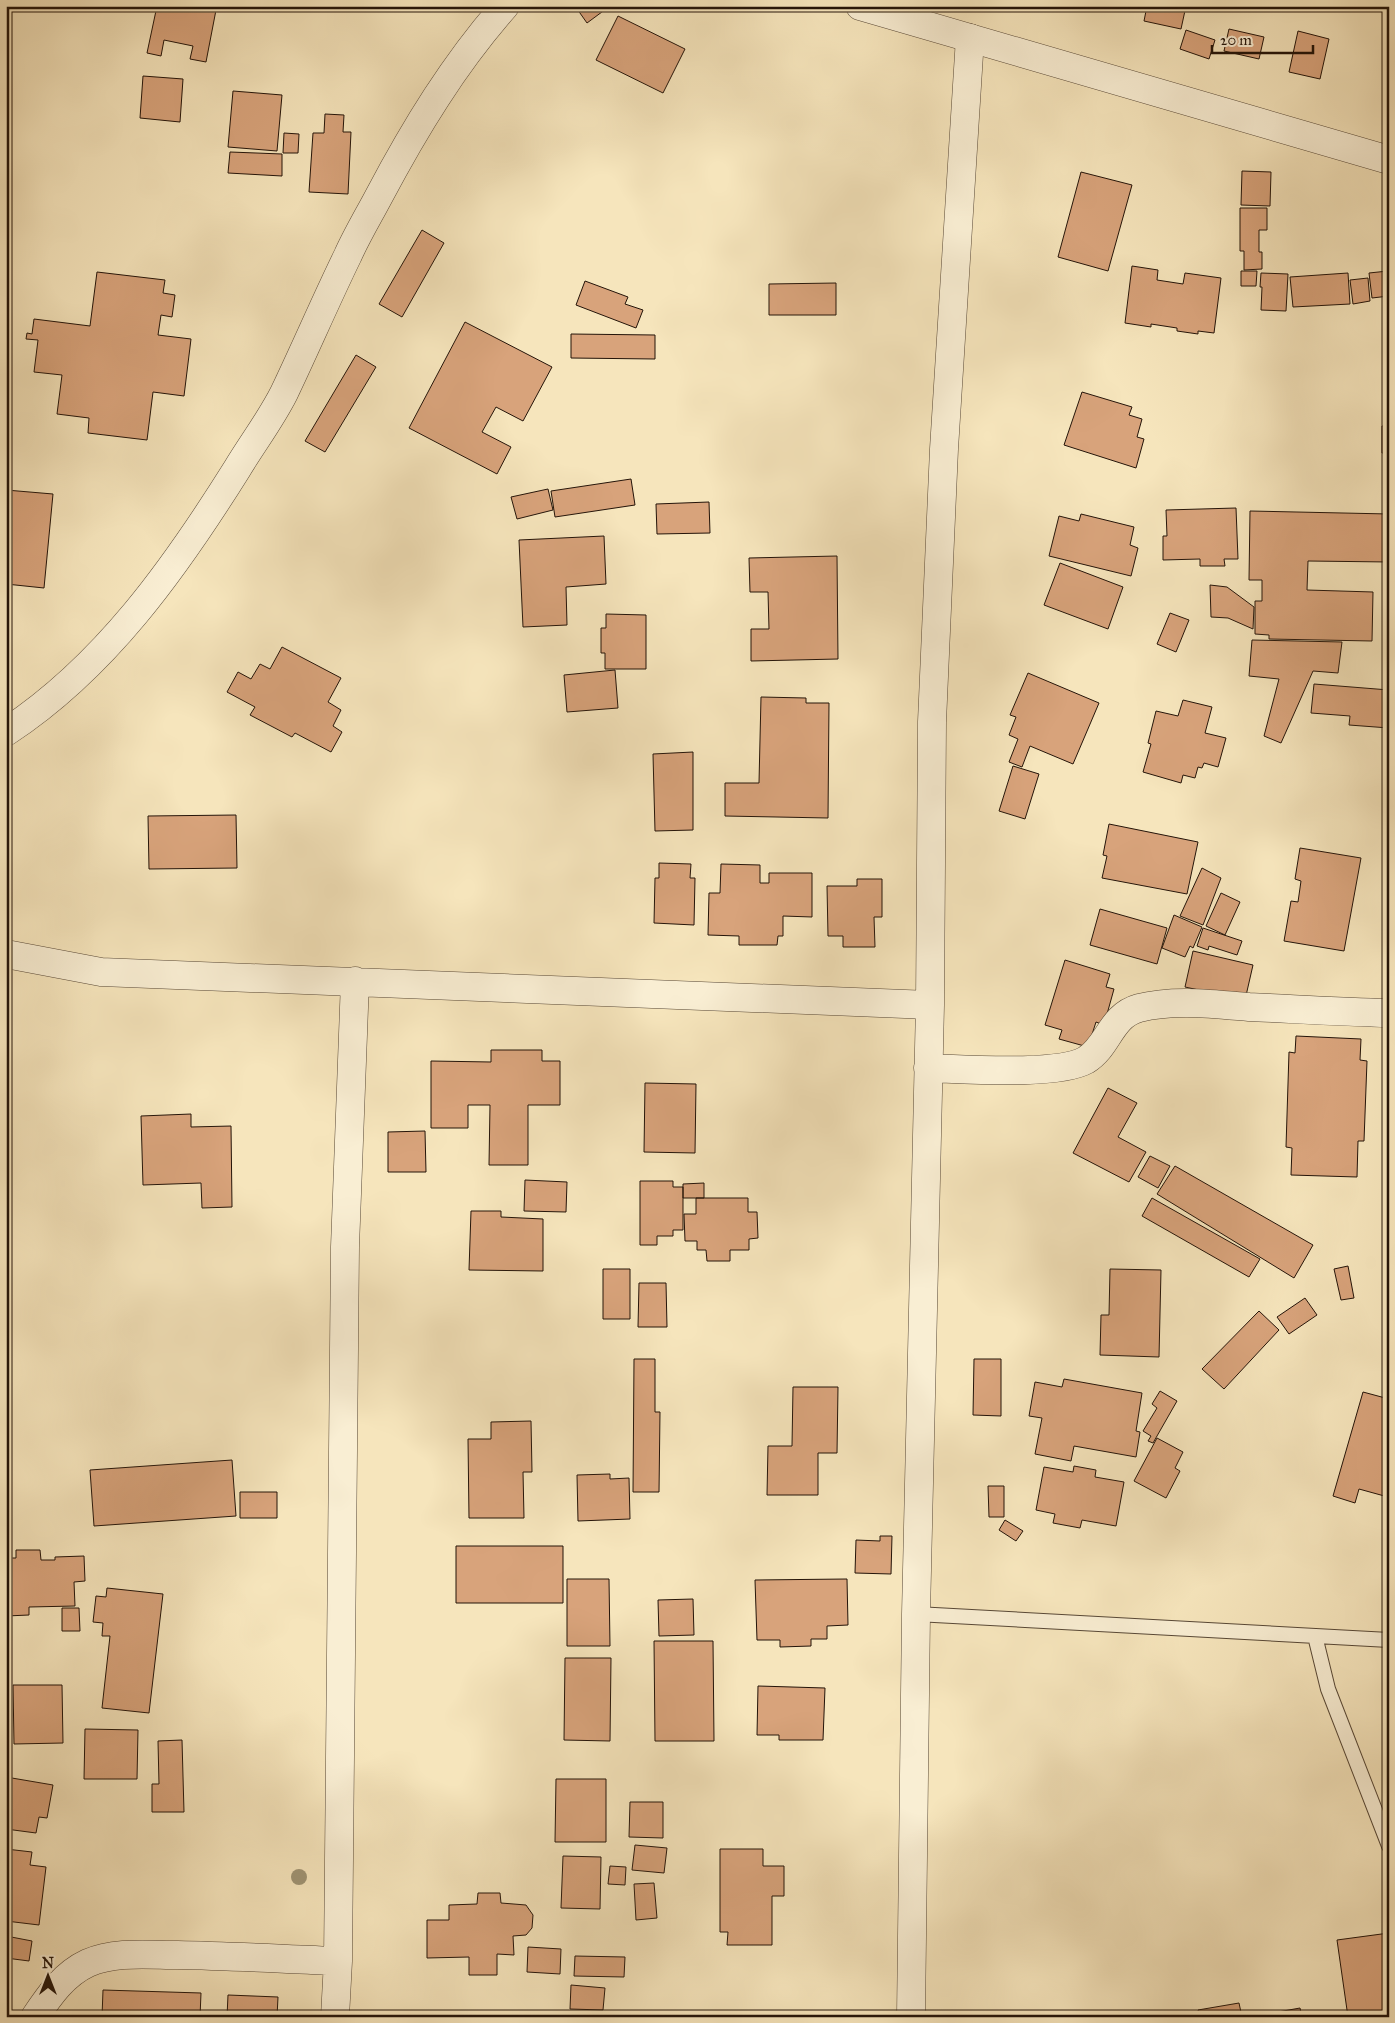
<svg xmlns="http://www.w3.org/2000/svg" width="1395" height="2023" font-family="'IM FELL Great Primer',serif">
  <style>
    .building { fill: #d8a37b; stroke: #241409 }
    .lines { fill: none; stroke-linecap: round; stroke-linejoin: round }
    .service-casing { stroke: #584836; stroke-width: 16 }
    .minor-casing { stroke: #584836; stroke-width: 29 }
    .tertiary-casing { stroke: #584836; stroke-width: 29 }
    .service { stroke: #f9eed3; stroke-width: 14 }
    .minor { stroke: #f9eed3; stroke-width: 28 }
    .tertiary { stroke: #f9eed3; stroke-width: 28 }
    .tree { fill: #9f9474 }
  </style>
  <rect width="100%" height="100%" fill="#f6e5bc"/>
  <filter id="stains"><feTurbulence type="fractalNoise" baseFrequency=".004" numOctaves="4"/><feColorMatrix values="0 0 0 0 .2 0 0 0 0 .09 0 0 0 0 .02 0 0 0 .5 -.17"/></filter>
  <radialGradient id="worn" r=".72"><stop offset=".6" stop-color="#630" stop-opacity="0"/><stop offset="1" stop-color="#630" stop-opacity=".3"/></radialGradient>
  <!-- building -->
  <path class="building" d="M157,6H197L216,10L206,62L190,59L193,46L164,40L161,56L147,53Z
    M575,6H610L587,23Z
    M1147,6H1186L1181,29L1144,21Z
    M618,16L685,49L663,93L596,60Z
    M1229,29L1264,37L1259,59L1224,51Z
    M1186,30L1215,40L1209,59L1180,49Z
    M1298,31L1329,39L1320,79L1289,72Z
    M143,76L183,79L180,122L140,118Z
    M233,91L282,95L277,151L228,147Z
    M325,114L344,115L343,132H351L348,194L309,192L313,133H324Z
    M284,133L299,134L298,153H283Z
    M230,152L282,154V176L228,173Z
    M1242,171L1271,172L1270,206L1241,205Z
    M1081,172L1132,185L1108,271L1058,257Z
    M1240,208H1267V230H1259V252H1262V269L1244,270V251H1240Z
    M422,230L444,243L402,317L379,304Z
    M1132,266L1158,270L1157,280L1183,284L1185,273L1221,278L1214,333L1198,331V334L1177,331V328L1151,324V327L1125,323Z
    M1241,271H1257L1256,286H1241Z
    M1388,271L1389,296L1372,298L1369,273Z
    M97,272L165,280L163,293L175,295L172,317L161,315L158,335L191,339L184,396L153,392L147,440L88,433L89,418L57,414L62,375L34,372L38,340L26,339L27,333L32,334L34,319L90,326Z
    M1261,273L1288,274L1286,311L1261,310L1262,287H1260Z
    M1348,273L1350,304L1293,307L1290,277Z
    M1368,278L1370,301L1353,304L1350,280Z
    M585,281L628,297L625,304L643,310L636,328L576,305Z
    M836,283V315H769V284Z
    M465,322L552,367L523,421L496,407L482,432L511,447L497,474L409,428Z
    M571,334L655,335V359L571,358Z
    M356,355L376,367L325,452L305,441Z
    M1082,392L1132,407L1129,415L1142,419L1137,437L1144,439L1136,468L1064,445Z
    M1382,426H1389V453H1382Z
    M631,479L635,505L555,517L551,491Z
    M548,489L553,510L517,519L511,497Z
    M6,490L53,494L44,588L6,584Z
    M709,502L710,533L657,534L656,504Z
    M1236,508L1238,559H1224L1225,566H1200V559L1163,560V536H1167L1166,510Z
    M1250,511L1389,514V562L1308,561L1307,590L1373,592L1372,641L1269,639V635L1255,634V601H1262V580H1249Z
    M1081,514L1134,527L1130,545L1138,548L1131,576L1049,556L1059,516L1079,521Z
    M604,536L606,584L566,587L567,625L523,627L519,540Z
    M837,556L838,659L751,661V629H769L768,592H750L749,558Z
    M1060,563L1123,587L1108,629L1044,605Z
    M1210,585L1227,587L1254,607L1253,629L1228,618L1211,617Z
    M1170,613L1189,620L1176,652L1157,644Z
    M606,614L646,615V669H605V653H601V628H606Z
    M1252,640L1342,642L1338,673L1313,671L1281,743L1264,736L1279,679L1249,676Z
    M282,647L341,678L328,702L341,710L333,726L342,732L331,752L295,733L292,737L250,715L255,707L227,692L238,672L251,679L260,664L270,669Z
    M615,670L618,708L567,712L564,675Z
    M1028,673L1099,703L1073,764L1030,746L1022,767L1009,762L1018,739L1009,735L1016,717L1010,715Z
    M1314,684L1389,690V728L1349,725L1350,716L1311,713Z
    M761,697L806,698V703H829L828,818L725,816V783H759Z
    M1183,700L1212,707L1205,733L1226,738L1218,767L1204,763L1202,768L1198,767L1195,778L1183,775L1181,783L1143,772L1151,744L1148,743L1156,711L1178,716Z
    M693,752V830L655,831L653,754Z
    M1013,766L1039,774L1025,819L999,811Z
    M236,815L237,868L149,869L148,816Z
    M1109,824L1198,842L1187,894L1102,878L1107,856L1103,855Z
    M1300,848L1361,858L1344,951L1284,941L1291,901L1298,902L1301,881L1295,879Z
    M659,863L691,864L690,878H695L694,925L654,923L655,878H659Z
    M721,864L760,865V883H769V873H812V917L783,916V936H778L777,945H739V936L708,935L709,893H720Z
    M1202,868L1221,878L1203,925L1180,916Z
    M857,879H882V917H874L875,947H843V936H828L827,886H857Z
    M1221,893L1240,902L1225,935L1206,926Z
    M1100,909L1167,928L1157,964L1090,945Z
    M1174,915L1202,927L1193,948L1190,946L1185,957L1162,948Z
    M1203,928L1242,941L1237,955L1209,946L1208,950L1197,946Z
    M1193,951L1253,965L1245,1000L1185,987Z
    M1065,960L1110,974L1106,987L1114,989L1104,1025L1096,1022L1088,1047L1059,1039L1062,1030L1045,1025Z
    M1296,1036L1361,1039L1360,1060L1367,1061L1364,1141H1358L1357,1177L1291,1175L1292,1148L1286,1147L1289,1052L1295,1053Z
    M491,1050H542V1061H560V1105H528V1165H489L490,1105H468V1128H431V1061L491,1062Z
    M645,1083L696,1084L695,1153L644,1152Z
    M1108,1088L1137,1103L1118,1137L1146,1152L1129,1182L1073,1153Z
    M191,1114V1127L231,1126L232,1207L202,1208L201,1183L143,1185L141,1116Z
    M425,1131L426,1172H388V1132Z
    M1150,1156L1170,1166L1158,1188L1138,1177Z
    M1175,1166L1313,1245L1294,1278L1157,1194Z
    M525,1180L567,1182L566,1212L524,1211Z
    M640,1181H673V1187H683V1230H673V1236H657V1245H640Z
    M704,1183V1198H683V1184Z
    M696,1198H748V1212H757L758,1238L749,1239V1250H730V1261H707L706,1250H697V1241H685L684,1214H696Z
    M1152,1198L1260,1259L1249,1277L1142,1216Z
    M471,1211H501V1217L543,1219V1271L469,1270Z
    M1348,1266L1354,1298L1341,1300L1334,1269Z
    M603,1269H630V1319H603Z
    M1110,1269L1161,1270L1159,1357L1100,1355L1101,1315H1109Z
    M639,1283H666L667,1327H638Z
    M1305,1298L1317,1315L1289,1334L1277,1317Z
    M1259,1311L1279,1330L1224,1389L1202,1369Z
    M634,1359H655V1412H660L659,1492H633Z
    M974,1359H1001V1416L973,1415Z
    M1064,1379L1142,1393L1136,1431L1140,1432L1136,1457L1074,1446L1071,1461L1035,1454L1042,1418L1029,1416L1035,1382L1062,1387Z
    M793,1387H838L837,1453H818V1495H767L768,1446H792Z
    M1160,1391L1177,1401L1153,1443L1148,1441L1151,1436L1143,1431L1157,1408L1152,1404Z
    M1363,1392L1389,1399V1493L1388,1497L1359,1489L1355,1503L1333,1496Z
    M531,1421L532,1472H523L524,1518H469L468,1439H491V1422Z
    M1157,1438L1183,1452L1175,1468L1180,1471L1166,1498L1134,1481Z
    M232,1460L236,1516L94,1526L90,1470Z
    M1074,1466L1096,1470L1095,1477L1124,1482L1116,1526L1082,1520L1080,1528L1053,1523L1055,1514L1036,1510L1044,1467L1073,1472Z
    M610,1474V1479L629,1478L630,1519L578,1521L577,1475Z
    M988,1486H1004V1517H989Z
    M240,1492H277V1518H240Z
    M1005,1520L1023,1531L1016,1541L999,1530Z
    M880,1536H892L891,1574L855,1573L856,1540L880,1541Z
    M456,1546H563V1603H456Z
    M16,1550H40L41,1560H55V1557L84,1556L85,1581L74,1582L75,1606L29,1607V1615L6,1616V1558H16Z
    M567,1579H609L610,1646H567Z
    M847,1579L848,1625L827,1626V1639H811V1646L780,1647V1640H757L755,1580Z
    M107,1588L163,1594L149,1713L102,1708L110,1636H102L103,1623L93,1622L96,1596L106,1597Z
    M693,1599L694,1635L659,1636L658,1600Z
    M62,1608H79L80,1631H62Z
    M654,1641H713L714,1741H655Z
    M565,1658H611L610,1741L564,1740Z
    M13,1685H62L63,1743L14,1744Z
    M758,1686L825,1688L823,1740H779V1735H757Z
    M85,1729L138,1730L137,1779H84Z
    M182,1740L184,1812H152V1784H159L158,1741Z
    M6,1777L53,1785L47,1818L39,1817L36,1833L6,1829Z
    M556,1779H606V1842H555Z
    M630,1802H663V1838L629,1837Z
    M635,1845L667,1848L664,1873L632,1870Z
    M6,1849L32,1852L30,1865L46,1867L39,1925L6,1921Z
    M720,1849H763V1866H784V1896H772V1945H727L728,1932H720Z
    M563,1856L601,1857L600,1909L561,1908Z
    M610,1866L626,1867L625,1885L608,1884Z
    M654,1883L657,1918L636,1920L634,1884Z
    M478,1893H500L501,1903L526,1905L533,1915L532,1928L526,1935L513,1936L514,1955L497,1954V1975H469V1957L427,1958V1920H449V1905L477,1904Z
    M1389,1933V2017H1348L1337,1940Z
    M6,1936L32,1941L29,1961L6,1958Z
    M528,1947L561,1949L560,1974L527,1972Z
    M575,1956L625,1957L624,1977L574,1976Z
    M571,1985L605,1988L603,2010L570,2009Z
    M103,1990L201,1993L200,2017H102Z
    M228,1995L278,1997L277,2017H227Z
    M1239,2003L1242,2017H1200L1198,2010Z
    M1300,2008L1302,2017H1250Z
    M542,2013H585V2017H542Z"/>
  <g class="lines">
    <!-- service casing -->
    <g class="service-casing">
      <path id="service" d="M916,1614L1389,1640
        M1315,1636L1328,1689L1389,1846"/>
    </g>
    <!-- minor casing -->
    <g class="minor-casing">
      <path id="minor" d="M6,954L101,972L930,1005
        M928,1068C963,1069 1058,1076 1086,1060C1109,1046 1110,1016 1139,1008C1173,999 1214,1004 1249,1007C1295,1009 1342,1012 1389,1013
        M35,2017C49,1996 64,1974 88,1963C115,1951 149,1955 178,1955C231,1956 284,1959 338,1961
        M335,2017L338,1961L345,1247L355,981
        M911,2017L916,1614L930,1005L932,722L944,449L970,38"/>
    </g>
    <!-- tertiary casing -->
    <g class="tertiary-casing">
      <path id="tertiary" d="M860,6L1389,160
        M6,732C105,667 175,568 237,469C252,444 271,419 284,393C306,347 326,300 348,255C357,235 369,215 379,196C415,128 454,64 505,6"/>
    </g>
    <!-- service -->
    <use href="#service" class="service"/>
    <!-- minor -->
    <use href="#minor" class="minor"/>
    <!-- tertiary -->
    <use href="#tertiary" class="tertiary"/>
  </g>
  <!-- trees -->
  <circle class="tree" cx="299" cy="1877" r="8"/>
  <!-- margin -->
  <rect width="1395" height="2023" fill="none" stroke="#f6e5bc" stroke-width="25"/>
  <rect x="8" y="8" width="1380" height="2008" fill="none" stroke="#241409" stroke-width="2.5"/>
  <rect x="12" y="12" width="1370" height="1998" fill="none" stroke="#241409"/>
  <!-- north arrow -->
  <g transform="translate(48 1976)" stroke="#f9eed3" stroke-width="4" paint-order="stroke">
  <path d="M0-4L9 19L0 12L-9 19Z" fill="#241409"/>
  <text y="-8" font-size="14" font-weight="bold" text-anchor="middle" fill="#241409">N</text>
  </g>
  <!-- scale -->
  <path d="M1212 45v8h101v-8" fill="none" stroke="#241409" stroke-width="2.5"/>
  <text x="1220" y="45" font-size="15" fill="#241409" stroke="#f9eed3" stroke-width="4" paint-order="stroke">20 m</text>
  <rect width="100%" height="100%" filter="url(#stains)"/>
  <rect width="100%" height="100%" fill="url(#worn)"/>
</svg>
